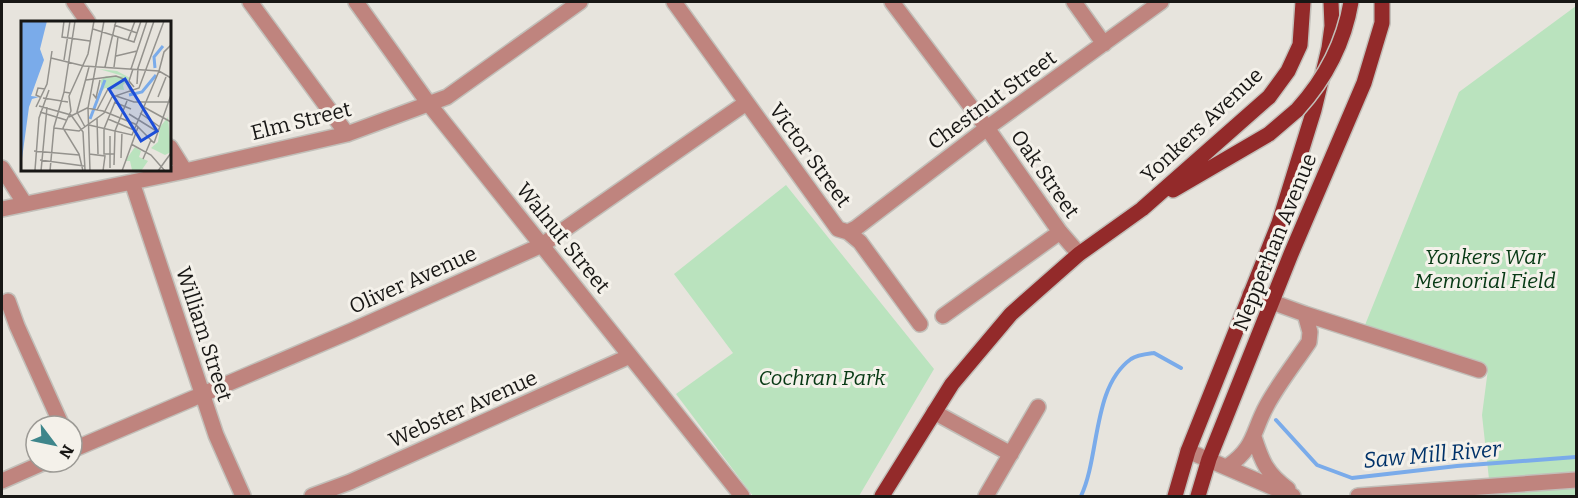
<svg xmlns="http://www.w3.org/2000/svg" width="1578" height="498" font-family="Bitter,serif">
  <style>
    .green { fill: #bae3be }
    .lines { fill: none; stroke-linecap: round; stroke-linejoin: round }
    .stream { stroke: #7aabea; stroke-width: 4 }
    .minor-casing { stroke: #c2bfb9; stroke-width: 18 }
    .major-casing { stroke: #c2bfb9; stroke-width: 18 }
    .minor { stroke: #bf847e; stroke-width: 15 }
    .major { stroke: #932a2a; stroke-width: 15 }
    .major-bridge-casing { stroke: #c2bfb9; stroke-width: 18; stroke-linecap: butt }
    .major-bridge { stroke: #932a2a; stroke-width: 15 }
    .labels { text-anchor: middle; stroke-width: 6; stroke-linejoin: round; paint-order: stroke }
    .street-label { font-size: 21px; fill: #181715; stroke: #f4f1ea }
    .park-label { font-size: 21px; font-style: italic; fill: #073914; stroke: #f4f1ea }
    .water-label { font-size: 22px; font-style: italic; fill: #003269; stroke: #f4f1ea }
    .inset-river { fill: none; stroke: #7aabea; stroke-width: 3 }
    .inset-road { fill: none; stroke: #94928d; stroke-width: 1.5 }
    .view { fill: #1d4ed8; fill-opacity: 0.15; stroke: #1d4ed8; stroke-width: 3 }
    .inset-edge { fill: none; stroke: #181715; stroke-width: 3 }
  </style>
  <rect width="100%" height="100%" fill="#e7e4dd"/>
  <!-- green -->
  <path class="green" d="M1576,6V496H1495L1489,479L1482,415L1488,369L1365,325L1459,92Z
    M786,185L934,369L859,496H753L676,394L733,353L674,274Z"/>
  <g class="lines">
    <!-- stream -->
    <path class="stream" d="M1276,420L1317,465L1352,478L1457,466L1576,457
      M1081,496C1100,456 1092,387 1131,359C1137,355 1147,354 1154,353L1181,368"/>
    <!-- minor casing -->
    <g class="minor-casing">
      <path id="minor" d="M74,2L88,22
        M250,2L347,134
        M356,2L429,104L742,496
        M674,2L838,229L848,232L860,242L920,324
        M892,2L987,128L1060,232L1079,254
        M1074,2L1104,44
        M170,147L185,171
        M2,168L25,204
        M132,182L216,435L243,496
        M2,209L185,171L347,134L447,97L580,2
        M848,232L856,228L987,128L1161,2
        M1250,294L1305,314L1479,370
        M8,301L17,326L62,426
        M943,316L1060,232
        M934,412L1011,454
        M1254,437C1262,462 1267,474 1288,489
        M72,450L351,331L542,245L746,103
        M1188,451L1293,496
        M1227,467C1256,447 1252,432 1267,405C1279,383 1295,363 1309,342L1310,332L1305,314
        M2,481L45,462
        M312,496L350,482L630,356
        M986,496L1038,407
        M1358,496L1576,480"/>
    </g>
    <!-- major casing -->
    <g class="major-casing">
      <path id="major" d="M1173,190L1269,134L1297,110
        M882,496L952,384L1011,314L1079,254L1142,209L1269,97L1288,71L1300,45L1303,2
        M1175,496L1188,451L1279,223L1314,110L1329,48L1332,26L1331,2
        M1198,496L1209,459L1291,254L1364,83L1382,23V2"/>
    </g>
    <!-- minor -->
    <use href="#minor" class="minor"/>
    <!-- major -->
    <use href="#major" class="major"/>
    <!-- major-bridge casing -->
    <g class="major-bridge-casing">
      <path id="major-bridge" d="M1297,110C1326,78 1344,44 1351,2"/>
    </g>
    <!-- major-bridge -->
    <use href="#major-bridge" class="major-bridge"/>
  </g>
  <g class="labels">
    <!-- street labels -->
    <g class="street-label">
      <text transform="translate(992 100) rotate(-36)" y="7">Chestnut Street</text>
      <text transform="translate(301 121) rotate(-14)" y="7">Elm Street</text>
      <text transform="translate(1202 125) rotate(-43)" y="7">Yonkers Avenue</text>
      <text transform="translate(810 155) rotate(54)" y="7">Victor Street</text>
      <text transform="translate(1045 174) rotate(55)" y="7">Oak Street</text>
      <text transform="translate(563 238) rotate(51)" y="7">Walnut Street</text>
      <text transform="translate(1275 242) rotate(-68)" y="7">Nepperhan Avenue</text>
      <text transform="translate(413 280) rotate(-24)" y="7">Oliver Avenue</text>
      <text transform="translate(204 334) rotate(72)" y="7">William Street</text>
      <text transform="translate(463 409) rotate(-24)" y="7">Webster Avenue</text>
    </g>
    <!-- park labels -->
    <g class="park-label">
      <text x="1485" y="264">Yonkers War<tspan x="1485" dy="24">Memorial Field</tspan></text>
      <text x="822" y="385">Cochran Park</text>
    </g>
    <!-- water labels -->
    <g class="water-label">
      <text transform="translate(1432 454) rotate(-5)" y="8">Saw Mill River</text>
    </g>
  </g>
  <!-- overview -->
  <g transform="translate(21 21)">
    <rect width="150" height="150" fill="#e7e4dd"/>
    <path d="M78,48L96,50L109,57L102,64L103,69L84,67L80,71V59L85,55H102ZM147,96L150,131L144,134L130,127L137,121L139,106ZM114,126L120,130L118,136L127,140L120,150L111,149L109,140H104Z" fill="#bae3be"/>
    <path d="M0,0H26L19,28L23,39L10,75L18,76L11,78L8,86L0,145Z" fill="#7aabea"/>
    <path class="inset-river" d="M134,47L133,36L142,25M108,74L121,71L135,54M69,98L84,59"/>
    <path class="inset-road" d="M43,0L41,16L69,20M93,4L116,12M72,8L113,21L120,0M107,19L114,0M95,35L116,30M30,37L63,45M43,39L49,0M63,45L138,50L150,57M84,46L95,0M93,46L97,16M110,48L126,0M112,48L108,60L113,66M138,50L143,31L150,24M65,59L95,55L103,58L111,72M116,63L117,47L133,0M43,71L54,0M72,73L75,77L79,59M95,75L113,81H150M19,76L15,74L17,67L24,68M137,76L145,56M22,77L47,81M93,81L110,88M94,81L83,108V133H94M18,85L50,94L62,111L64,149M121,85L150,101M15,86L26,63L31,30M76,89L87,68M19,91L45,99M119,92L139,106M108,93L137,111M48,96L66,87L82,90L114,103L133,122M76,97L77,133M87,98L113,109M68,104L111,114L138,50M64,106L56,91L68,46M33,107L58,110L83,92L91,76L118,67L143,0M89,115V147M133,122L150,74M110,123L130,134L144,150M13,130L58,134M68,133L84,135L82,150M100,137L101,111M122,138L130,119M19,139L63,145M93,144L94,110L106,80M14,149L18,97L28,69M20,150L26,86M29,150L33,106L43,71L49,72M62,150L58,133L42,107L50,90L48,75L67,33L73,0M69,150L67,87L83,0M101,150L117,106M137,150L150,132"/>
    <path class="view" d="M104,58L136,110L120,120L88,68Z"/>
    <rect width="150" height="150" class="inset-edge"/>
  </g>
  <!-- border -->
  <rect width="1578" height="498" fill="none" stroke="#181715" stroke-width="6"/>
  <!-- north arrow -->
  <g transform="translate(54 444) rotate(122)"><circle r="28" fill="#f4f1ea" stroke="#9c9a95" stroke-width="1.5"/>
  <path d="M0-4.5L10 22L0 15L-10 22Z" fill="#3e868b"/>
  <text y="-9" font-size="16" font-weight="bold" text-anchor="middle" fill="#181715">N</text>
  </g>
</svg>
